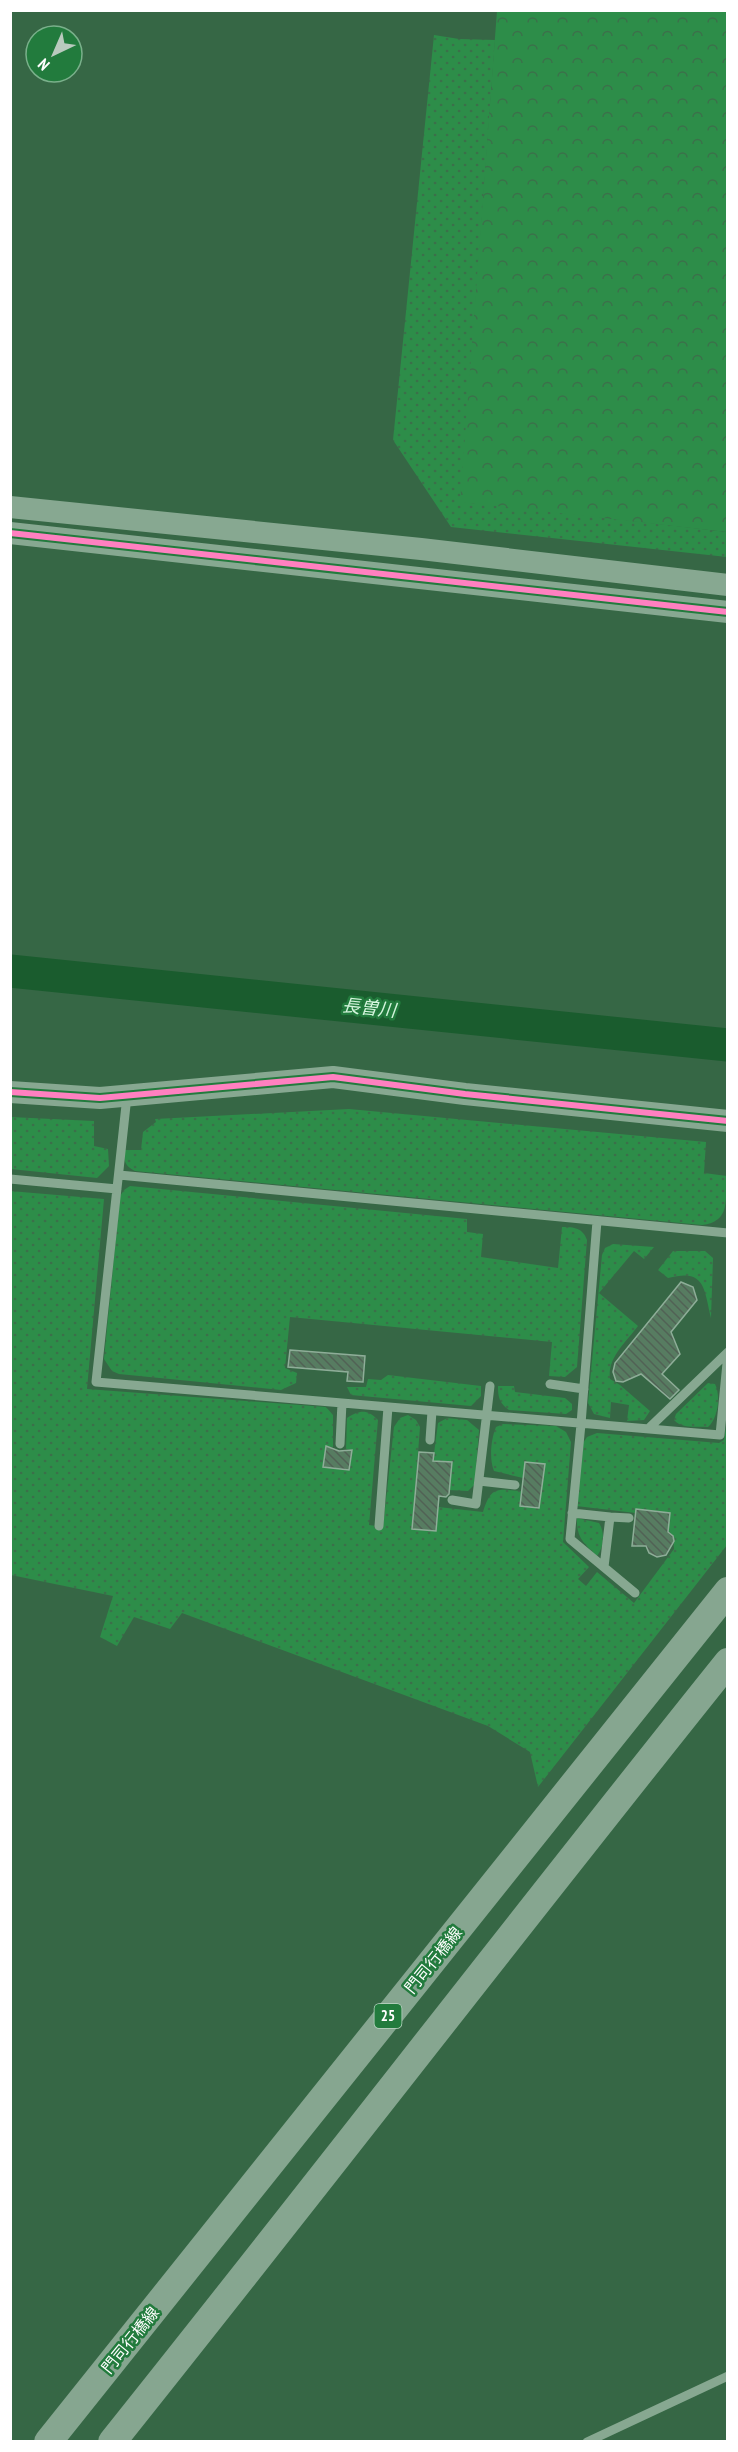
<svg xmlns="http://www.w3.org/2000/svg" width="738" height="2452" font-family="'PT Sans Narrow','Noto Sans JP',sans-serif">
  <style>
    .grass { fill: url(#grass-dots) }
    .park { fill: url(#park-crowns) }
    .lines { fill: none; stroke-linecap: round; stroke-linejoin: round }
    .river { stroke: #1a5c2e; stroke-width: 33 }
    .building { fill: url(#building-back-hatch); stroke: #8ead98; stroke-width: 1.5 }
    .service { stroke: #87a891; stroke-width: 9 }
    .tertiary { stroke: #87a891; stroke-width: 22 }
    .primary { stroke: #86a690; stroke-width: 28 }
    .cycleway-casing { stroke: #227b3d; stroke-width: 10 }
    .cycleway { stroke: #ff80c0; stroke-width: 6 }
    .labels { text-anchor: middle; stroke-width: 5; stroke-linejoin: round; paint-order: stroke }
    .shield { fill: #227b3d; stroke: #bdd7c5; stroke-width: 1.5 }
    .shield-label { font-size: 15px; font-weight: bold; fill: #fff }
    .street-label { font-size: 16px; fill: #fff; stroke: #227b3d }
    .water-label { font-size: 18px; font-style: italic; fill: #d4f5dd; stroke: #227b3d }
  </style>
  <defs>
    <pattern id="grass-dots" width="8" height="8" patternUnits="userSpaceOnUse" patternTransform="scale(1.5)"><rect width="8" height="8" fill="#2d8d49"/><path d="M2 2h.1M6 6h.1" fill="none" stroke="#3b704a" stroke-width="1.8" stroke-linecap="round"/></pattern>
    <pattern id="park-crowns" width="20" height="18" patternUnits="userSpaceOnUse" patternTransform="scale(1.5)"><rect width="20" height="18" fill="#2d8d49"/><path d="M2 6a3 3 0 1 1 6 0M12 15a3 3 0 1 1 6 0" fill="none" stroke="#3b704a"/></pattern>
    <pattern id="building-back-hatch" width="6" height="6" patternUnits="userSpaceOnUse" patternTransform="scale(1.5)"><rect width="6" height="6" fill="#577c61"/><path d="M-1 5l2 2M0 0l6 6M5-1l2 2" fill="none" stroke="#516255"/></pattern>
  </defs>
  <rect width="100%" height="100%" fill="#366745"/>
  <!-- grass -->
  <path class="grass" d="M434,35L459,39L495,40L461,501L727,532V557L451,527L393,440Z
    M349,1109L706,1142L704,1173L727,1176C725,1199 731,1222 702,1225L135,1171C125,1166 123,1161 125,1150H141L143,1132L156,1122L155,1119Z
    M10,1117L94,1121V1146L108,1149L109,1166L97,1178L11,1169Z
    M130,1186L467,1219V1232L483,1234L481,1257L558,1268L562,1227C574,1227 583,1228 587,1240L577,1367L565,1377L549,1376L552,1342L290,1317L285,1368L297,1373L296,1383L281,1390L119,1374L112,1371L104,1359L120,1196L124,1190Z
    M10,1191L104,1199L87,1389L326,1407L333,1415V1447L326,1446L323,1466L349,1470L352,1450L346,1449L347,1418C360,1410 367,1409 378,1420L369,1525L383,1527L394,1427L400,1418L408,1415L416,1420L420,1427L412,1529L436,1531L438,1507L483,1512C491,1486 497,1489 521,1491L520,1506L539,1508L544,1464L525,1462L523,1478L494,1471C489,1459 491,1439 496,1427L503,1424L556,1426L566,1432L571,1442L563,1542L589,1567L578,1579L586,1586L597,1572L634,1603L674,1549L673,1536L668,1532L670,1514L637,1509L636,1513L576,1506L581,1446L587,1437L597,1433L719,1443L724,1440L727,1421V1545L538,1787L530,1752L488,1726L182,1613L170,1629L134,1617L117,1646L100,1637L113,1596L11,1575Z
    M613,1244L654,1247L644,1259L634,1251L599,1293L638,1326C626,1342 607,1358 610,1379L620,1385L650,1411L644,1420L627,1421L629,1405L611,1402L610,1418L594,1414L588,1403L602,1255L605,1248Z
    M673,1251H705L713,1258L711,1318C704,1288 705,1268 668,1278L658,1270Z
    M388,1375L481,1386V1396L471,1406L351,1395L347,1387H366L368,1379L381,1380Z
    M708,1383L715,1384C721,1396 718,1418 708,1427C696,1426 682,1429 674,1420L676,1414Z
    M498,1386H514L515,1392L565,1398L572,1404V1410L566,1414L509,1410C499,1403 498,1397 498,1386Z
    M447,1418L467,1420L479,1430L475,1484L468,1491L449,1490L452,1462L433,1461L438,1423Z
    M577,1518L599,1523C605,1532 604,1547 597,1556C584,1544 576,1537 577,1518Z"/>
  <!-- park -->
  <path class="park" d="M497,11H727V532L460,502Z"/>
  <g class="lines">
    <!-- river -->
    <path class="river" d="M10,971L728,1045"/>
  </g>
  <!-- building -->
  <path class="building" d="M681,1282L693,1287L697,1300L671,1332L680,1354L662,1374L679,1390L670,1399L641,1374L623,1382L616,1381L613,1372L615,1363Z
    M290,1350L365,1356L363,1382L347,1381L348,1372L288,1367Z
    M326,1446L339,1451L352,1450L349,1470L323,1467Z
    M419,1452L434,1453L433,1461L452,1462L449,1494L446,1497L439,1496L436,1531L412,1529Z
    M525,1462L545,1464L539,1508L520,1506Z
    M636,1509L670,1513L668,1532L673,1536L674,1541L666,1555L657,1557L649,1553L646,1546H632Z"/>
  <g class="lines">
    <!-- service -->
    <path class="service" d="M127,1096L96,1382L720,1435L728,1353
      M119,1175L728,1233
      M10,1179L117,1189
      M597,1221L581,1424L570,1539L635,1593
      M550,1384L584,1389
      M648,1429L728,1352
      M430,1440L432,1411
      M340,1444L342,1403
      M479,1481L515,1485
      M452,1500L476,1504L490,1386
      M572,1513L610,1517L604,1567
      M610,1517L629,1518
      M379,1526L388,1407
      M587,2442L728,2376"/>
    <!-- tertiary -->
    <path class="tertiary" d="M10,507L421,549L728,585
      M10,533L728,612
      M10,1092L100,1098L333,1077L465,1094L728,1121"/>
    <!-- primary -->
    <path class="primary" d="M48,2442L728,1591
      M112,2442C319,2183 521,1920 728,1662"/>
    <!-- cycleway casing -->
    <g class="cycleway-casing">
      <path id="cycleway" d="M10,533L728,612
        M10,1092L100,1098L333,1077L465,1094L728,1121"/>
    </g>
    <!-- cycleway -->
    <use href="#cycleway" class="cycleway"/>
  </g>
  <g class="labels">
    <!-- shield labels -->
    <rect class="shield" x="374.5" y="2004" width="27" height="24" rx="4.5"/>
    <g class="shield-label">
      <text x="388" y="2021">25</text>
    </g>
    <!-- street labels -->
    <g class="street-label">
      <text transform="translate(433 1960) rotate(-51)" y="6">門司行橋線</text>
      <text transform="translate(130 2340) rotate(-51)" y="6">門司行橋線</text>
    </g>
    <!-- water labels -->
    <g class="water-label">
      <text transform="translate(369 1008) rotate(6)" y="6">長曽川</text>
    </g>
  </g>
  <!-- border -->
  <rect width="738" height="2452" fill="none" stroke="#ffffff" stroke-width="24"/>
  <!-- north arrow -->
  <g transform="translate(54 54) rotate(224)"><circle r="28" fill="#227b3d" stroke="#7ab08b" stroke-width="1.5"/>
  <path d="M0-4.5L10 22L0 15L-10 22Z" fill="#b9cabe"/>
  <text y="-9" font-size="16" font-weight="bold" text-anchor="middle" fill="#ffffff">N</text>
  </g>
</svg>
